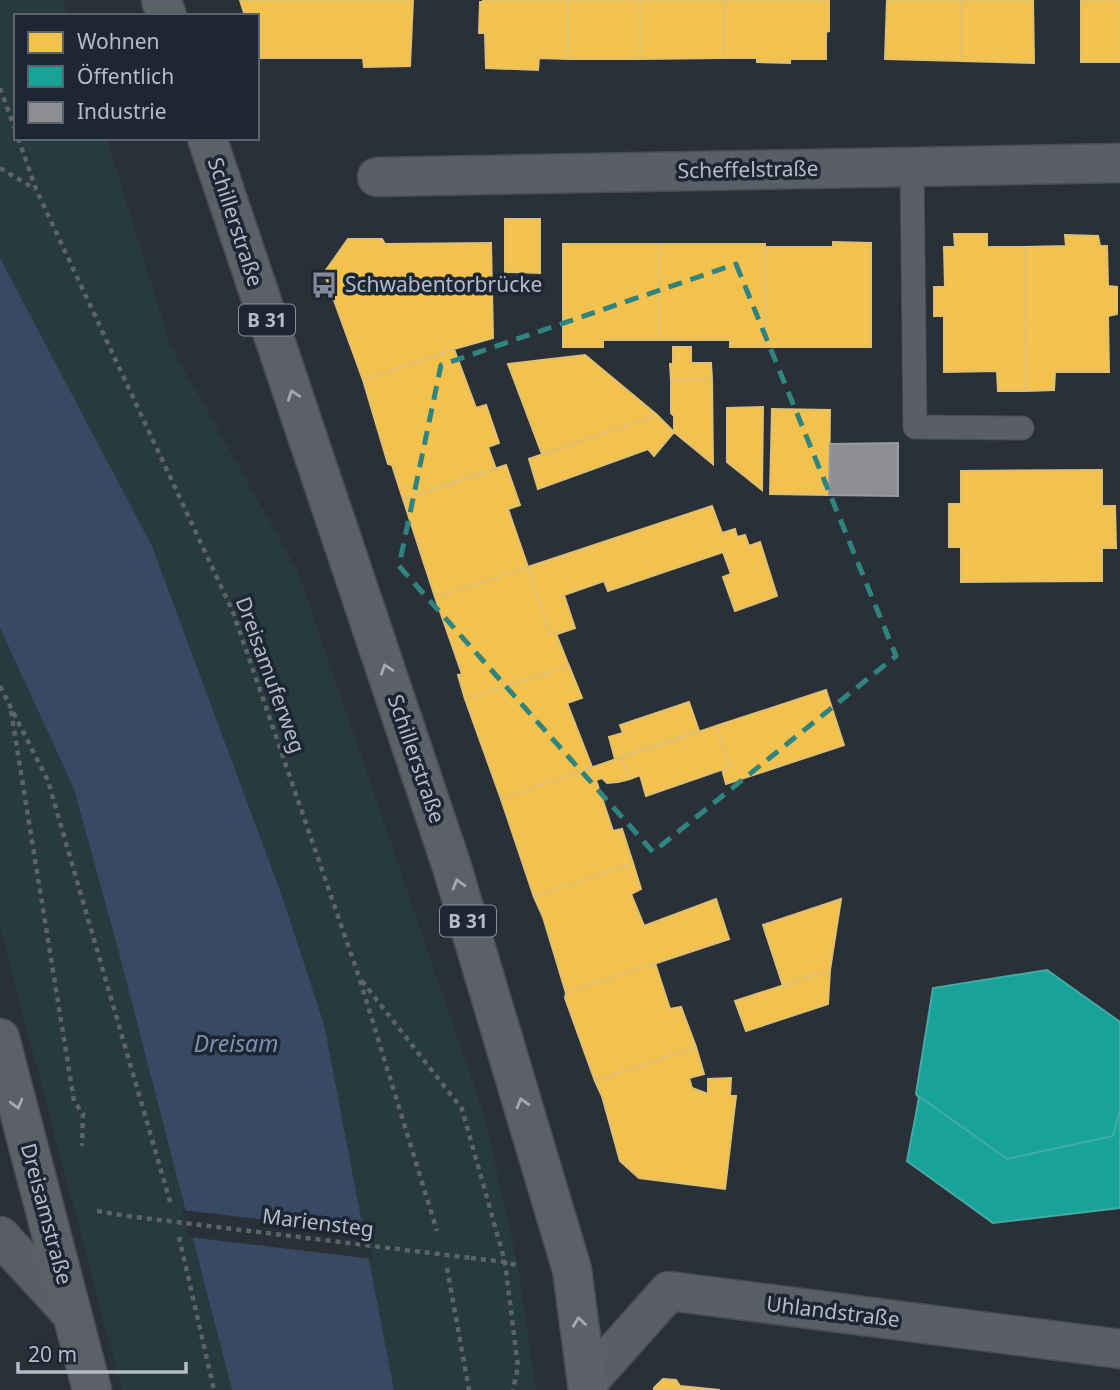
<svg xmlns="http://www.w3.org/2000/svg" width="1120" height="1390" font-family="'Noto Sans',sans-serif">
  <style>
    .green { fill: #273a3e }
    .water { fill: #384963 }
    .pier { fill: #2a3038 }
    .homes { fill: #f2c14e; stroke: #dfc073; stroke-width: 2 }
    .public { fill: #17a398; stroke: #46aaa7; stroke-width: 2 }
    .industry { fill: #8d8d92; stroke: #999ba2; stroke-width: 2 }
    .lines { fill: none; stroke-linecap: round; stroke-linejoin: round }
    .service-casing { stroke: #484c53; stroke-width: 25 }
    .minor-casing { stroke: #484c53; stroke-width: 41 }
    .primary-casing { stroke: #484c55; stroke-width: 41 }
    .path { stroke: #5d636a; stroke-width: 4.5; stroke-dasharray: 5 5; stroke-linecap: butt }
    .service { stroke: #5a5e66; stroke-width: 23 }
    .minor { stroke: #5a5e66; stroke-width: 38 }
    .primary { stroke: #5c6168; stroke-width: 38 }
    .path-bridge { stroke: #5d636a; stroke-width: 4.5; stroke-dasharray: 5 5; stroke-linecap: butt }
    .oneway { stroke: #a2aab6 }
    .marked { fill: none; stroke: #308480; stroke-width: 5; stroke-dasharray: 14 9; stroke-linejoin: round }
    .labels { text-anchor: middle; stroke-width: 7; stroke-linejoin: round; paint-order: stroke }
    .shield { fill: #1d2633; stroke: #878f9c; stroke-width: 2 }
    .shield-label { font-size: 19px; font-weight: bold; fill: #b4bcc9 }
    .street-label { font-size: 21px; fill: #b4bcc9; stroke: #1d2633 }
    .poi-label { font-size: 21px; fill: #b4bcc9; stroke: #1d2633; text-anchor: start }
    .water-label { font-size: 23px; font-style: italic; fill: #7c92b1; stroke: #1d2633 }
  </style>
  <rect width="100%" height="100%" fill="#2a3038"/>
  <!-- green -->
  <path class="green" d="M0,0H63L68,16H16V138H107L170,345L298,571L485,1118L518,1266L536,1390H394L324,1024L282,896L152,546L0,258Z
    M0,628L74,789L119,953L232,1390H122L0,928Z"/>
  <!-- water -->
  <path class="water" d="M0,258L152,546L282,896L324,1024L394,1390H232L119,953L74,789L0,628Z"/>
  <!-- pier -->
  <path class="pier" d="M182,1210L368,1232L373,1259L189,1237Z"/>
  <!-- homes -->
  <path class="homes" d="M240,0H413L410,66L364,67L363,58H259L257,54V16H245Z
    M483,0H568V59L539,58L538,70L486,68L485,33H479L480,2H483Z
    M568,0H640V59H568Z
    M640,0H725L723,58L640,59Z
    M725,0H829V31L826,32V59H790V63L757,62V58H723Z
    M887,0H961V61L885,59Z
    M961,0H1033L1034,63L961,61Z
    M1081,0H1120V62H1081Z
    M505,219H540V273L505,272Z
    M954,234H987V247H1025L1026,391H998L997,371L944,372V316H934V287H945L944,247H955Z
    M1065,235L1098,236L1100,246H1107L1108,286L1117,287V314L1108,316L1109,372H1055L1054,390L1026,391L1025,247L1066,246Z
    M348,239H382L385,244L491,243L493,338L454,349L363,380L324,273Z
    M833,242L871,243V347H765V247H833Z
    M563,244H659V340H603V347H563Z
    M659,244H765V347H730V340H659Z
    M673,347H691V363H711L712,379L671,380L670,364H673Z
    M454,349L476,408L486,405L499,443L488,447L496,469L403,499L392,465L388,464L363,380Z
    M585,355L657,415L542,454L508,364Z
    M712,379L713,464L674,432V416L671,413V380Z
    M763,407L762,490L727,462V408Z
    M772,409L830,410L829,495L770,494Z
    M657,415L674,432L654,456L648,449L538,489L529,459Z
    M506,465L520,505L508,509L528,567L435,597L403,499Z
    M1102,470V506H1115L1116,548H1102V581L961,582V547H949V504H961V471Z
    M712,506L722,533L735,529L737,537L745,535L749,546L760,542L777,596L735,611L723,577L731,574L723,552L608,591L604,581L564,595L575,628L557,634L555,631L549,632L528,567Z
    M528,567L549,632L555,631L569,666L465,699L458,675L462,674L435,597Z
    M569,666L582,698L567,703L592,767L501,799L465,699Z
    M826,690L844,745L726,784L722,769L730,767L716,726Z
    M689,702L699,731L615,759L609,737L623,733L620,725Z
    M716,726L730,767L646,796L640,775L630,779L622,757Z
    M622,757L630,779L618,782L607,783L602,778L596,780L613,831L622,829L633,863L534,897L501,799Z
    M633,863L641,889L631,894L644,926L716,899L729,939L566,993L543,917L534,897Z
    M841,899L830,970L783,986L763,925Z
    M655,963L670,1009L681,1007L696,1047L595,1081L565,998L566,993Z
    M830,970L828,1004L746,1031L735,1001Z
    M696,1047L704,1074L689,1078L692,1088L708,1094V1079L731,1078L730,1096H736L725,1189L639,1178L620,1161L602,1096L595,1081Z
    M663,1379L676,1380L680,1386L720,1390H654V1388Z"/>
  <!-- public -->
  <path class="public" d="M1047,970L1120,1022V1109L1113,1136L1007,1159L916,1094L933,988Z
    M1047,970L1120,1022V1208L993,1223L907,1161L919,1098L916,1094L933,988Z"/>
  <!-- industry -->
  <path class="industry" d="M898,443V496L829,495L830,444Z"/>
  <g class="lines">
    <!-- service casing -->
    <g class="service-casing">
      <path id="service" d="M912,167L915,427L1022,428"/>
    </g>
    <!-- minor casing -->
    <g class="minor-casing">
      <path id="minor" d="M377,177L1120,163
        M0,1236L71,1313
        M587,1383L669,1291L1120,1349"/>
    </g>
    <!-- primary casing -->
    <g class="primary-casing">
      <path id="primary" d="M161,0L167,16
        M207,138L451,864L572,1270L588,1390
        M0,1038L92,1390"/>
    </g>
    <!-- path -->
    <path class="path" d="M0,88L16,132
      M18,138L36,189L233,612L359,977L437,1231
      M0,168L35,189
      M0,686L48,781L171,1205
      M11,711L74,1101L83,1114L82,1146
      M362,981L462,1109L505,1262L518,1367L513,1390
      M97,1211L127,1216
      M179,1237L214,1390
      M471,1258L505,1262L520,1266
      M447,1268L469,1390"/>
    <!-- service -->
    <use href="#service" class="service"/>
    <!-- minor -->
    <use href="#minor" class="minor"/>
    <!-- primary -->
    <use href="#primary" class="primary"/>
    <!-- path-bridge -->
    <path class="path-bridge" d="M127,1216L471,1258"/>
  </g>
  <!-- one-way arrows -->
  <defs><path id="oneway-chevron" d="M-2-3.5L2.5 0L-2 3.5" fill="none" stroke-width="1.6" stroke-linecap="round" stroke-linejoin="round" transform="scale(1.75)"/></defs>
  <g class="oneway">
    <use href="#oneway-chevron" transform="translate(293 395) rotate(-109)"/>
    <use href="#oneway-chevron" transform="translate(386 669) rotate(-109)"/>
    <use href="#oneway-chevron" transform="translate(458 884) rotate(-106)"/>
    <use href="#oneway-chevron" transform="translate(522 1103) rotate(-106)"/>
    <use href="#oneway-chevron" transform="translate(17 1104) rotate(75)"/>
    <use href="#oneway-chevron" transform="translate(579 1322) rotate(-98)"/>
  </g>
  <!-- marked area -->
  <path class="marked" d="M736,264L896,656L653,852L399,566L441,365Z"/>
  <!-- icons -->
  <defs>
    <g id="bus-bare" transform="scale(2.1)"><path d="M-5-6H5V4H4V6H2V4H-2V6H-4V4H-5ZM-3.5-4V0h7V-4ZM-3.5 1.2v1.5H-2V1.2ZM2 1.2v1.5H3.5V1.2Z" fill="#848b96" stroke="#1d2633" stroke-width="2.5" paint-order="stroke"/></g>
  </defs>
  <g fill-rule="evenodd">
    <use href="#bus-bare" x="324" y="285"/>
  </g>
  <g class="labels">
    <!-- shield labels -->
    <g class="shield">
      <rect x="239" y="304.5" width="56" height="31" rx="5"/>
      <rect x="440" y="905.5" width="56" height="31" rx="5"/>
    </g>
    <g class="shield-label">
      <text x="267" y="327">B 31</text>
      <text x="468" y="928">B 31</text>
    </g>
    <!-- street labels -->
    <g class="street-label">
      <text transform="translate(748 170) rotate(-1)" y="7">Scheffelstraße</text>
      <text transform="translate(235 222) rotate(72)" y="7">Schillerstraße</text>
      <text transform="translate(270 675) rotate(70)" y="7">Dreisamuferweg</text>
      <text transform="translate(416 759) rotate(71)" y="7">Schillerstraße</text>
      <text transform="translate(46 1214) rotate(75)" y="7">Dreisamstraße</text>
      <text transform="translate(318 1223) rotate(7)" y="7">Mariensteg</text>
      <text transform="translate(833 1312) rotate(7)" y="7">Uhlandstraße</text>
    </g>
    <!-- poi labels -->
    <g class="poi-label">
      <text x="345" y="292">Schwabentorbrücke</text>
    </g>
    <!-- water labels -->
    <g class="water-label">
      <text x="236" y="1052">Dreisam</text>
    </g>
  </g>
  <!-- legend -->
  <rect x="14" y="14" width="245" height="126" fill="#1d2633" stroke="#59626f" stroke-width="2"/>
  <rect x="28" y="32" width="35" height="21" fill="#f2c14e" stroke="#59626f" stroke-width="2"/>
  <text x="77" y="49" font-size="21" fill="#b4bcc9">Wohnen</text>
  <rect x="28" y="66" width="35" height="21" fill="#17a398" stroke="#59626f" stroke-width="2"/>
  <text x="77" y="84" font-size="21" fill="#b4bcc9">Öffentlich</text>
  <rect x="28" y="102" width="35" height="21" fill="#8d8d92" stroke="#59626f" stroke-width="2"/>
  <text x="77" y="119" font-size="21" fill="#b4bcc9">Industrie</text>
  <!-- scale -->
  <path d="M18 1362v10h168v-10" fill="none" stroke="#b4bcc9" stroke-width="3.5"/>
  <text x="28" y="1362" font-size="21" fill="#b4bcc9" stroke="#1d2633" stroke-width="5" paint-order="stroke">20 m</text>
</svg>
